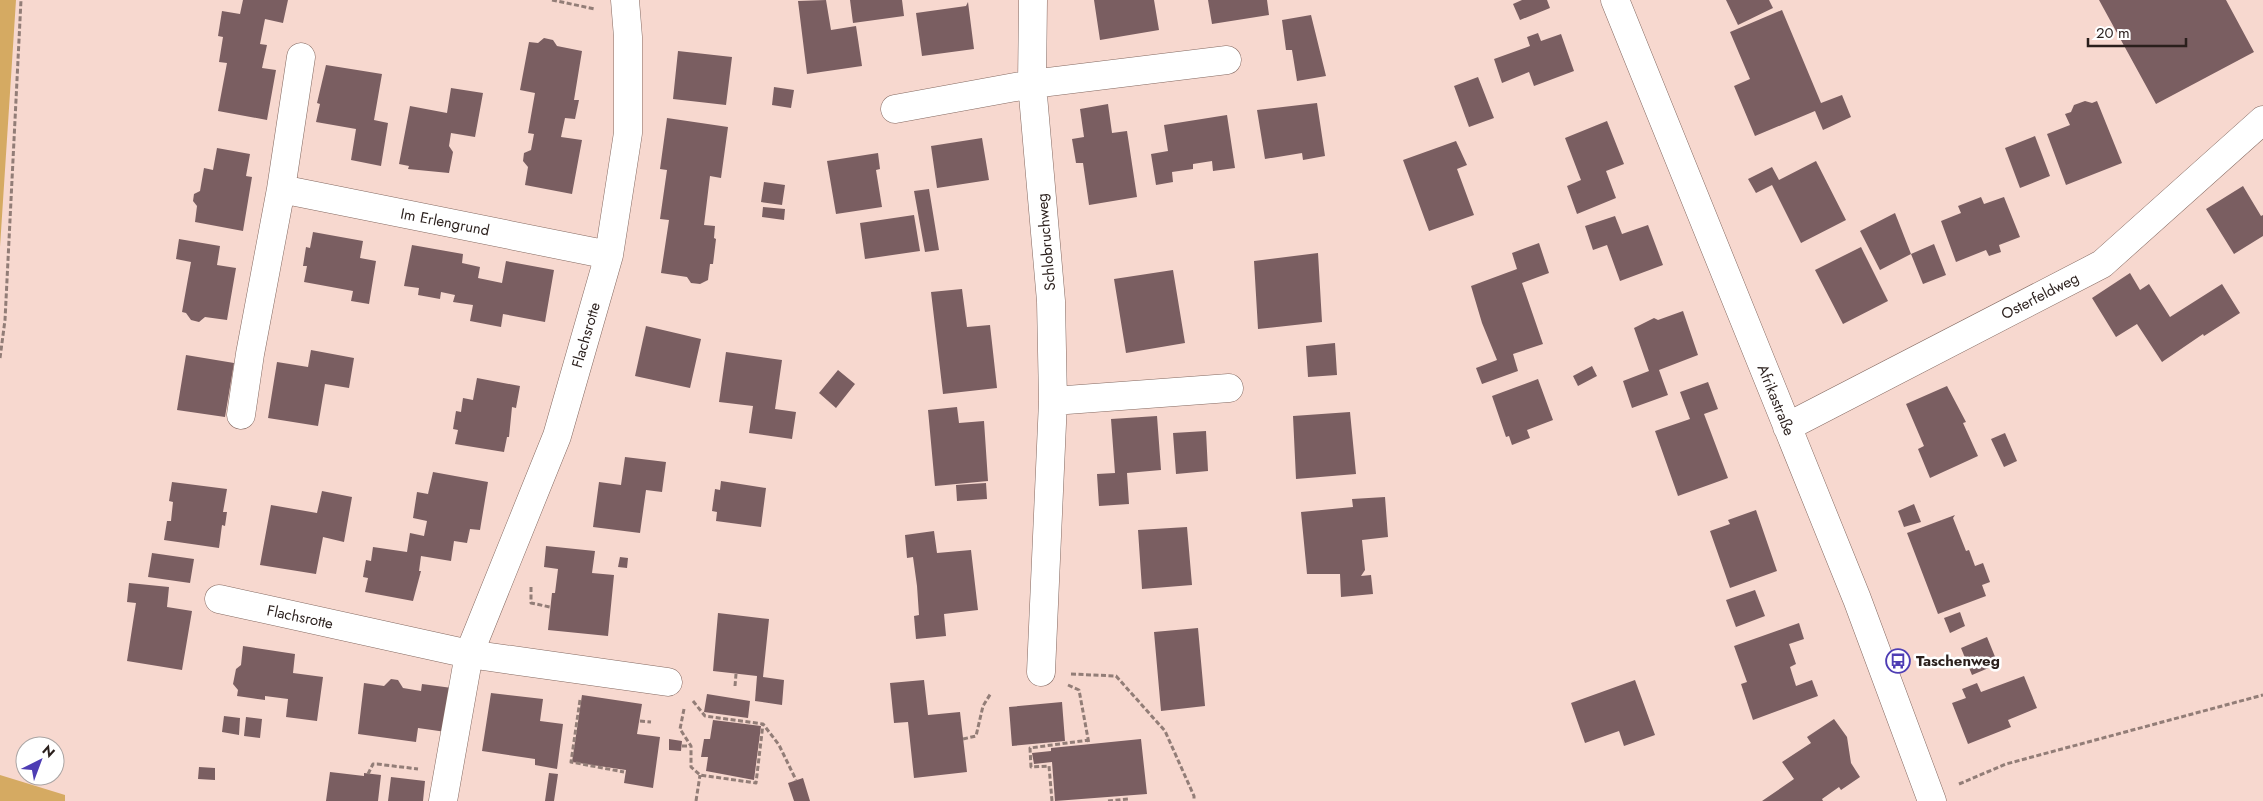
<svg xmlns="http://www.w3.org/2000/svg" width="2263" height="801" font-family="Jost,sans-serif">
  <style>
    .green { fill: #d5aa62 }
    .building { fill: #7a5e61 }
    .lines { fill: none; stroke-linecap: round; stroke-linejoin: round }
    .minor-casing { stroke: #846961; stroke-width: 29 }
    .path { stroke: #927d77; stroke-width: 3; stroke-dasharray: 5 2.5; stroke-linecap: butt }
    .minor { stroke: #fff; stroke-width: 28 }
    .labels { text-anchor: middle; stroke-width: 5; stroke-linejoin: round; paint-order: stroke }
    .street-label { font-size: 15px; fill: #2a1f1c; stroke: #fff }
    .poi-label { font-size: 15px; font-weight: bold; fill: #2a1f1c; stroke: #fff; text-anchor: start }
  </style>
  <rect width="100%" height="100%" fill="#f7d8cf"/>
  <!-- green -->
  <path class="green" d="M0,0H16L0,247Z
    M0,775L65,795V801H0Z"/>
  <!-- building -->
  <path class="building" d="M243,0H288L283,23L265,19L260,44L267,45L262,68L276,70L267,120L218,111L227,63L219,62L223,37L218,36L222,11L240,14Z
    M826,0L831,30L856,26L862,66L807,74L798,1Z
    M850,0H902L904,16L853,23Z
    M1094,0H1154L1159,30L1100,40Z
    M1208,0H1267L1269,15L1212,24Z
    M1522,0H1547L1550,8L1520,20L1513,4Z
    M1726,0H1769L1773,8L1738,25Z
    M2099,0H2226L2254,52L2156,104Z
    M968,2L974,49L922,56L916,13L966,6Z
    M1782,10L1821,103L1842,95L1851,117L1823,130L1815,111L1755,136L1734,86L1750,79L1730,32Z
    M1311,15L1326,76L1297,81L1292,50H1286L1282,20Z
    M1538,33L1541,41L1561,34L1574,71L1534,86L1529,72L1502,83L1494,59L1530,46L1527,37Z
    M544,38L553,40L557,46L582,51L574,100H579L575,119L565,118L561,137L582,140L572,194L525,185L528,167L523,161L524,153L531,150L534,134L528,133L535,93L520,90L529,42L538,43Z
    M678,51L732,57L726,105L673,99Z
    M326,65L382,74L374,120L388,123L381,166L351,160L356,129L316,122L320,104L317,103Z
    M1478,77L1494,118L1469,127L1454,86Z
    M774,87L794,90L791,108L772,105Z
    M451,88L483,93L475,137L451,133L449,146L453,152L449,173L408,169L409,166L399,164L410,106L447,113Z
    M2085,101L2092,103L2097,101L2122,163L2066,185L2047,134L2070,125L2065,114L2071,112L2074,105Z
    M1317,103L1325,156L1303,160L1302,153L1265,159L1257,110Z
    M1108,104L1112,133L1127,131L1137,197L1089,205L1083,163H1076L1072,139L1084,137L1080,109Z
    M1227,115L1235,168L1213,171L1212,161L1193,164V169L1172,172L1173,182L1156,185L1151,154L1168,151L1164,125Z
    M667,118L728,127L721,178L710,176L704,225L715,226L714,238L716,239L713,264H710L708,280L700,284L691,283L687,277L661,273L669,220L660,219L667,170L660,169Z
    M1607,121L1624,164L1606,171L1616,198L1577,214L1567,186L1581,180L1565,138Z
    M2035,136L2050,176L2020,188L2005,148Z
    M982,138L989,180L937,188L931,146Z
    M1456,141L1467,165L1457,169L1474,215L1429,231L1403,160Z
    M217,148L250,154L246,176L252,177L243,231L195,222L197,206L193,201L194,194L200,191L204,168L213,170Z
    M878,153L880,169L876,170L882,207L836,214L827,161Z
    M1816,161L1846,220L1801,243L1772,185L1756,193L1748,179L1772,167L1779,180Z
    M764,182L785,185L782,205L761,202Z
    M2243,186L2261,216L2263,215V236L2234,254L2206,209Z
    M929,189L939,250L925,252L914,191Z
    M1981,197L1984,204L2004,197L2020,237L1999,245L2001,252L1989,256L1986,250L1956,262L1941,221L1961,213L1958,206Z
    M763,207L785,209L784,220L762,217Z
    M1895,213L1911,254L1934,244L1946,275L1923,284L1911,254L1880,270L1860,231Z
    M914,215L920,251L865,259L860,223Z
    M1615,216L1622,234L1648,225L1663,265L1620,281L1607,245L1593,250L1585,226Z
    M313,232L363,241L360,258L376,261L369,304L351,301L353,291L304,282L307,266H303L306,247L310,248Z
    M179,239L220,246L217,265L236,268L227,320L205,317L199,322L191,320L186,313L182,312L191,262L176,259Z
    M1539,243L1549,273L1522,283L1543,344L1513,354L1518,371L1482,384L1476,368L1497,360L1482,323L1471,286L1517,269L1512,253Z
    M412,245L463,254L462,263L480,267L478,278L502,283L506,261L554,270L545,322L503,314L501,327L470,321L473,305L453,302L455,295L441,292L440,299L418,295L419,288L404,286Z
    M1861,247L1888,301L1843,324L1815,270Z
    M1318,253L1322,322L1258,329L1254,261Z
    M1173,270L1185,343L1126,353L1114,279Z
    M2130,273L2140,290L2149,284L2170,317L2222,284L2240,313L2204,336L2203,334L2162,362L2137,324L2116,337L2092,298Z
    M962,289L967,327L990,325L997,388L943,394L931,292Z
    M1683,311L1698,355L1659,370L1668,395L1632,408L1623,381L1649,371L1634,328L1654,318L1658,320Z
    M646,326L701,339L690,388L635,376Z
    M1335,343L1337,375L1308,377L1306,346Z
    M311,350L354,358L349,388L325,384L318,426L268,418L277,362L308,367Z
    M726,352L782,360L775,409L796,412L792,439L749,433L753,406L719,402Z
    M186,355L234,363L225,417L177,410Z
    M1592,366L1597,376L1578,386L1573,376Z
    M838,370L855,384L836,408L819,393Z
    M477,378L520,386L516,408L512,407L509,437H507L504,452L455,444L458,430L453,429L456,411L461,412L463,398L473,400Z
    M1538,379L1553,420L1527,430L1530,438L1512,445L1509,436L1506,437L1492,396Z
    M1708,382L1718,409L1704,414L1728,478L1678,496L1655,431L1690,419L1680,392Z
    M1947,386L1966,422L1963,423L1978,456L1930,478L1918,449L1924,446L1906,404Z
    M957,407L959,423L984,421L988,481L935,486L928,410Z
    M1350,412L1356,474L1296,479L1293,416Z
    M1157,416L1161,470L1127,473L1129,504L1099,506L1097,474L1115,473L1111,419Z
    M1206,431L1208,471L1176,474L1173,433Z
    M2005,433L2017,461L2004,467L1991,439Z
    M625,457L666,462L662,492L646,490L640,533L593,527L599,482L621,485Z
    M433,472L488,482L480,530L470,529L467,543L454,541L451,561L421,556L419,571H421L413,601L365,592L368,578L363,577L366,560L371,561L373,547L407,552L410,533L424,536L427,521L413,518L417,492L428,494Z
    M721,481L766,488L761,527L716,521L717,512L712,511L715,489L720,490Z
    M172,482L227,489L223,512H227L225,526L222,525L219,548L164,540L167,521H171L173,502L169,501Z
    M986,483L987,499L957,501L956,485Z
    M322,491L352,497L344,542L323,537L316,574L260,565L271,505L317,513Z
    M1385,497L1388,537L1362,540L1365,570L1361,576L1371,575L1373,594L1341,597L1340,574H1307L1301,512L1353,507L1352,499Z
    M1914,504L1921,522L1904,527L1898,511Z
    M1756,510L1777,571L1730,588L1710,531L1730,524L1728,520Z
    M1955,515L1953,518L1966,551L1969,550L1975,566L1983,563L1990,582L1982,585L1986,596L1938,614L1907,533Z
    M1187,527L1192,585L1142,589L1138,530Z
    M934,531L937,553L971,550L978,610L944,614L946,636L916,639L914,616L919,615L917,586L913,557L907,558L905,535Z
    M546,546L595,551L592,573L614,575L608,636L548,630L552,593H555L558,569L544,567Z
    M152,553L194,559L190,583L148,577Z
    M620,557L628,558L627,568L618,567Z
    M129,583L169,587L167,607L192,611L182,670L127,661L136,603L127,602Z
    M1755,590L1765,616L1736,627L1726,600Z
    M1960,612L1965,626L1950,633L1944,618Z
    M718,613L769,619L763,677L784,680L782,705L755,701L757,676L713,671Z
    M1799,623L1804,639L1789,644L1796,664L1790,667L1796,686L1812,680L1818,696L1753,720L1741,684L1747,682L1734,646Z
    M1198,628L1205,706L1161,711L1154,632Z
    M1987,637L1998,664L1972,675L1961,648Z
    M243,646L295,654L293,673L323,677L317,721L286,717L288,699L265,696V700L237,696L238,690L233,684L236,669L241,665Z
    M2024,676L2037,708L2008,720L2011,727L1968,744L1952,703L1966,698L1962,689L1977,683L1981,692Z
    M391,679L398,680L403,688L421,691L422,684L452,688L446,732L418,728L416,742L358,734L364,683L384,686Z
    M924,680L928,715L960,712L967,772L914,778L908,722L894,723L890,683Z
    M1635,680L1655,735L1624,746L1619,731L1585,743L1571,703Z
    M491,693L543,699L540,721L563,724L557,769L535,765V759L482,751Z
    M707,694L750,701L748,718L704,712Z
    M582,695L642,704L637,734L660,737L653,788L624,783L626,770L572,762Z
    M1062,702L1065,741L1012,746L1009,707Z
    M224,716L240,718L239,735L222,732Z
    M246,717L262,719L260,738L244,736Z
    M1834,719L1847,737L1851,763L1860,777L1841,790L1839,787L1822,799L1823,801H1762L1794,779L1782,762L1811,743L1807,737Z
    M713,720L761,726L754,780L706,771L708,757H701L704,739H710Z
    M669,739L682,741L681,751L669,750Z
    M1141,739L1147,794L1055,801L1052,762L1034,764L1032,753L1051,751V748Z
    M199,767L215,768V780L198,779Z
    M330,772L364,776V773L381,775L378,801H326Z
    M549,773L558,774L554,801H545Z
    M391,777L425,781L423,801H388Z
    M803,778L810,801H794L788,783Z"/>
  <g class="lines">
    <!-- minor casing -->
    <g class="minor-casing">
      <path id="minor" d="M1033,0L1032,84L1051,301L1053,401L1041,672
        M1615,0L1857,599L1932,801
        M895,109L1032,84L1227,60
        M281,189L609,255
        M1053,401L1229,388
        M241,415L250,354L281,189L301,57
        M1787,427L2102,264L2263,120
        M219,599L469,654L668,682
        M443,801L469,654L557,436L609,255L628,133V37L625,0"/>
    </g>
    <!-- path -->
    <path class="path" d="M552,0L595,9
      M0,358L5,320L21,0
      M531,587V603L550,607
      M1071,674L1116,676L1165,731L1194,796V801
      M1068,685L1079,690L1089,744
      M735,686L736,674
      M580,700L571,762L624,772
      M693,701L705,716L763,724L779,745L796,780
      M684,709L680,729L691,746V767L700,775L756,783L763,724
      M640,721L651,722
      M963,739L976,736L983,706L991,693
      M682,746H691
      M368,774L373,764H377L418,769
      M1959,784L2006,764L2263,695
      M696,801L700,775
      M1052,801L1049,766L1031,767L1030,748L1089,740
      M1108,801L1128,799"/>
    <!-- minor -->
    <use href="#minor" class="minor"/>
  </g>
  <!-- icons -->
  <defs>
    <g id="bus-ring" transform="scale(1.25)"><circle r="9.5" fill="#fff" stroke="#4e3db4" stroke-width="1.5"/><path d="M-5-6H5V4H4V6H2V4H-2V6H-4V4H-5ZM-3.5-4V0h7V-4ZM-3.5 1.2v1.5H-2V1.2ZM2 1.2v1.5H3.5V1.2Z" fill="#4e3db4"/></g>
  </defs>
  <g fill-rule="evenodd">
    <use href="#bus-ring" x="1898" y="661"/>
  </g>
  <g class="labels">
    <!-- street labels -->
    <g class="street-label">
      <text transform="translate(445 222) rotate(11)" y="5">Im Erlengrund</text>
      <text transform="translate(1046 242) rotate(-95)" y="5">Schlobruchweg</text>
      <text transform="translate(2040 296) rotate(-27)" y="5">Osterfeldweg</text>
      <text transform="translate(586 335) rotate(-74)" y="5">Flachsrotte</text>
      <text transform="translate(1776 400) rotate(68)" y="5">Afrikastraße</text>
      <text transform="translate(300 617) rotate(12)" y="5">Flachsrotte</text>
    </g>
    <!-- poi labels -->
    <g class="poi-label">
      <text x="1916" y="666">Taschenweg</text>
    </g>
  </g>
  <!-- north arrow -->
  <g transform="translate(40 761) rotate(42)"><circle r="24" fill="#ffffff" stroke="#aaa5a4"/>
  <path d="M0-4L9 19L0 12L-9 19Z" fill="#4e3db4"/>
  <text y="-8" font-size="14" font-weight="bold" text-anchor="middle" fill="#2a1f1c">N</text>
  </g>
  <!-- scale -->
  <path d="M2088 38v8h98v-8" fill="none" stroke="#2a1f1c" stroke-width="2.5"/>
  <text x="2096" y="38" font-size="15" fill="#2a1f1c" stroke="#ffffff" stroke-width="4" paint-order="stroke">20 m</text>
</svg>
